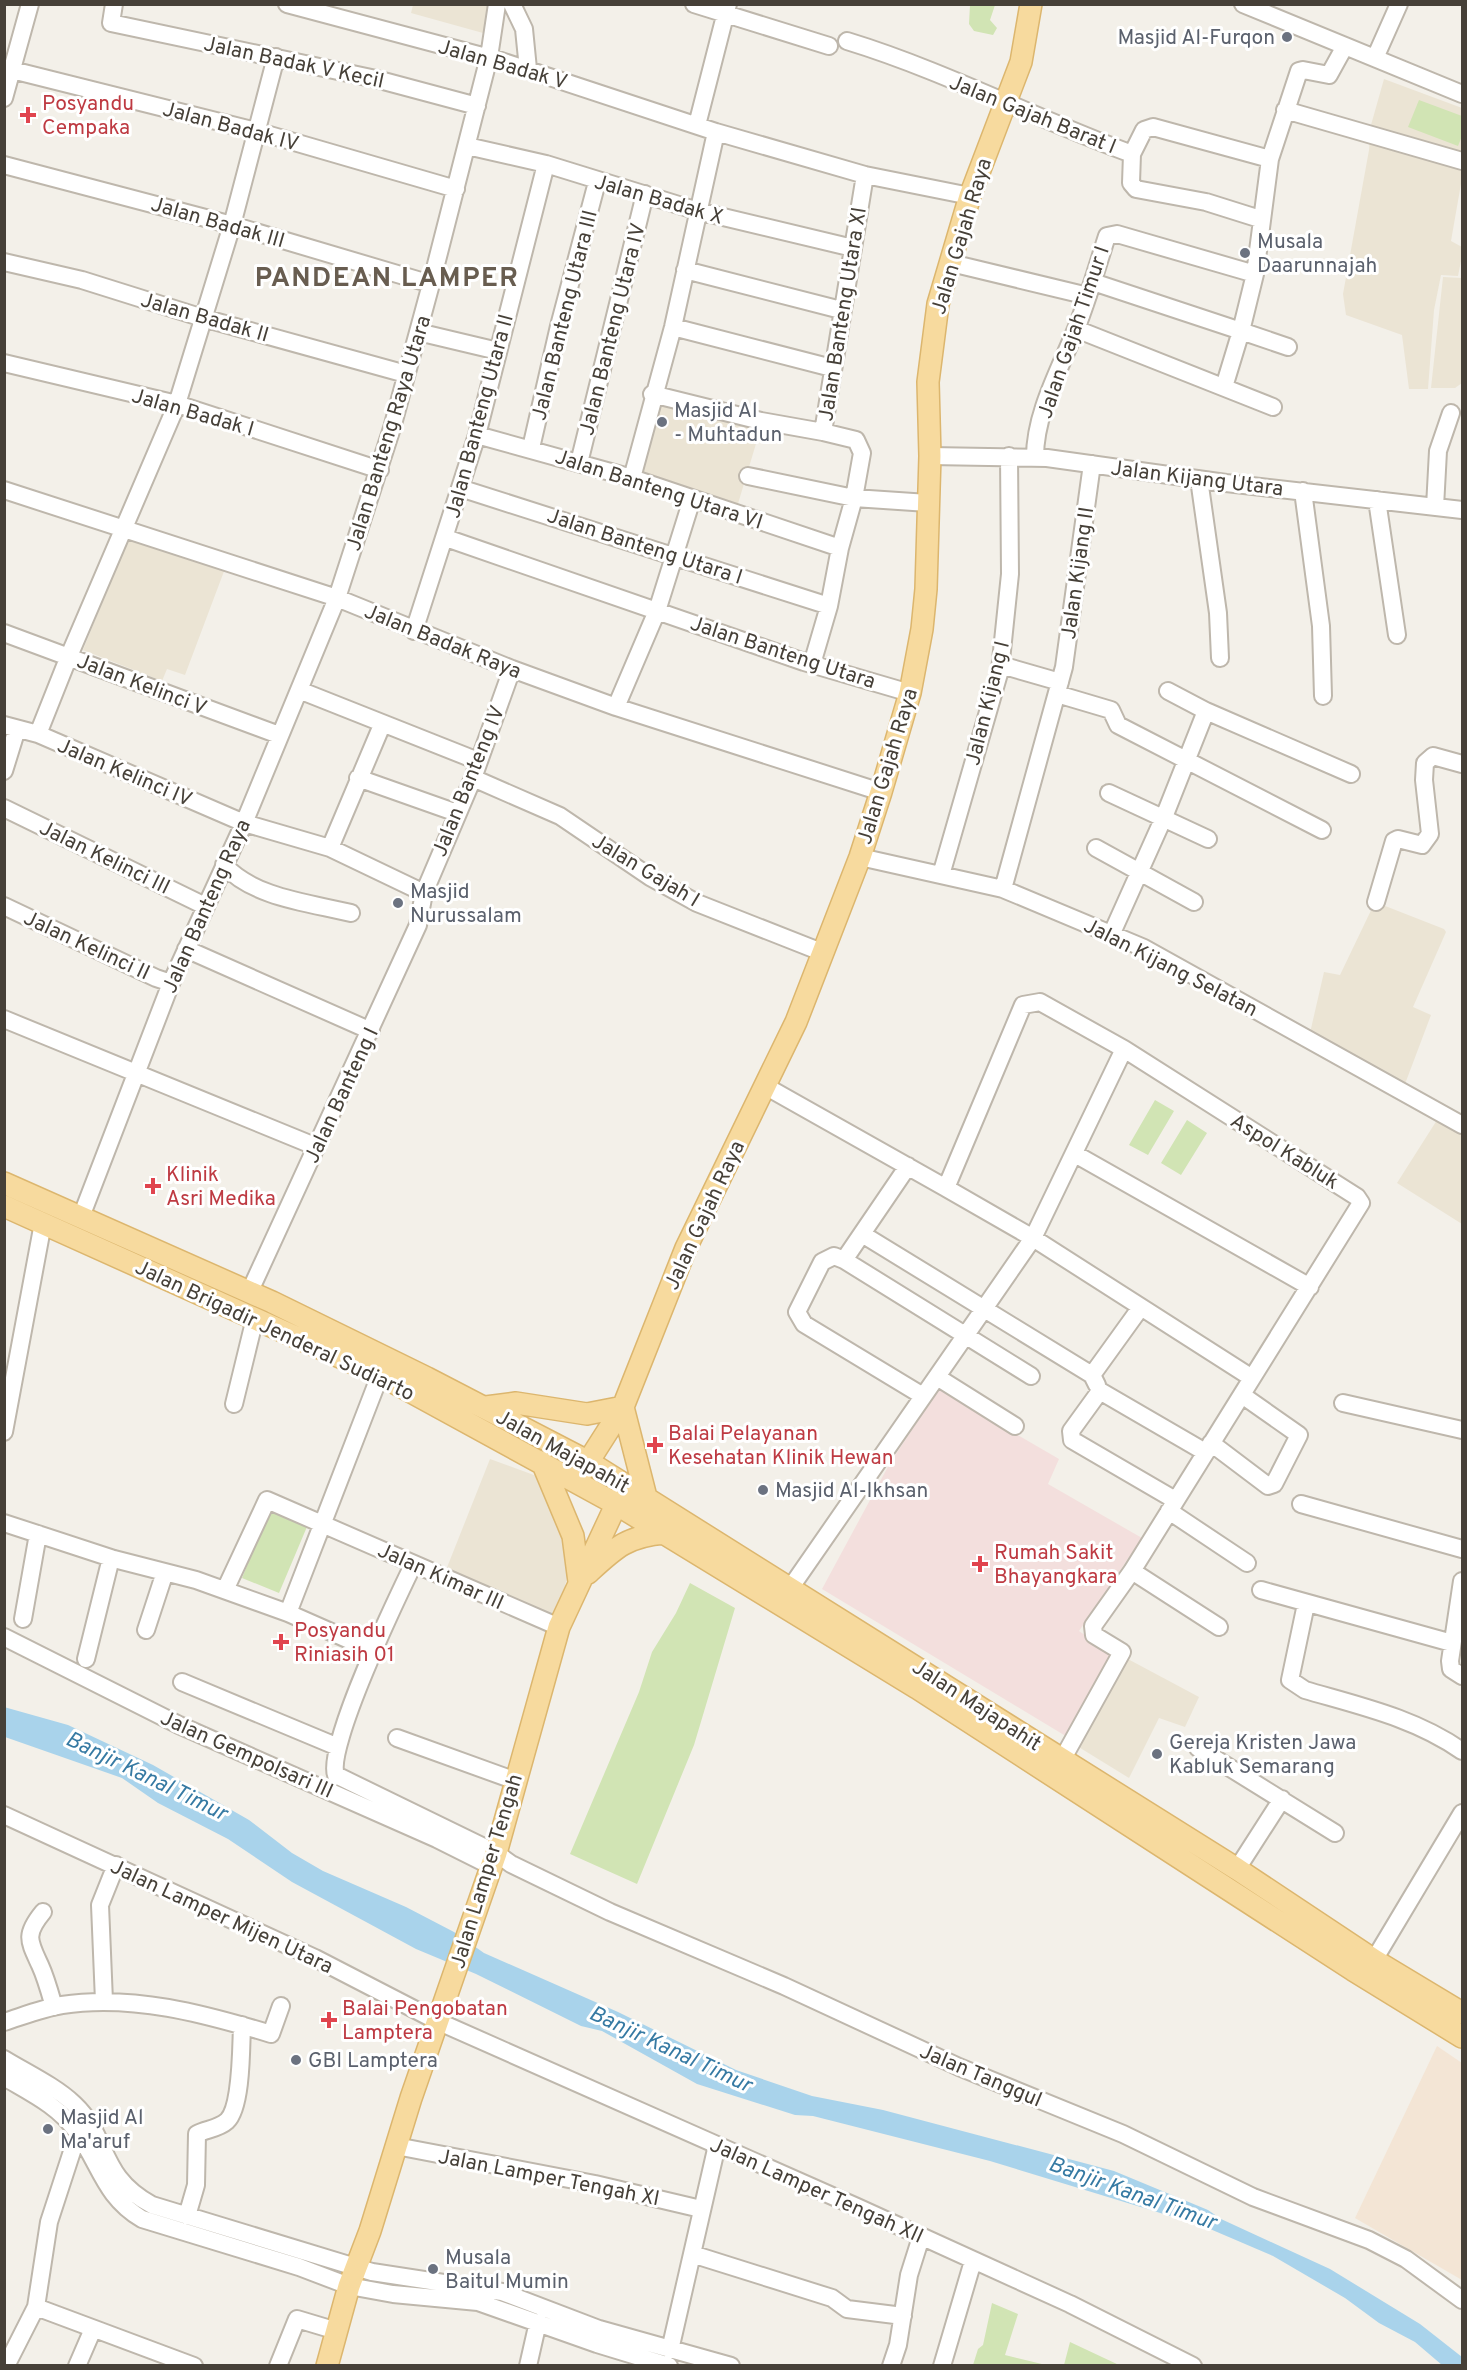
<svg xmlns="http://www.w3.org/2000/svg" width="1467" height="2370" font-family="Overpass,sans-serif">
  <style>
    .commercial { fill: #f3e5d5 }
    .education { fill: #ebe4d4 }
    .medical { fill: #f3dfdd }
    .green { fill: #d1e4b4 }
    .water { fill: #a9d3eb }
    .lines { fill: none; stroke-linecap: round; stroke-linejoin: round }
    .stream { stroke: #a9d3eb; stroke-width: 4.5 }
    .minor-casing { stroke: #beb7ac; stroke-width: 20 }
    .major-casing { stroke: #dcb66e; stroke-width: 24 }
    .minor { stroke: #fff; stroke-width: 16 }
    .major { stroke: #f7da9e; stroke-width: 21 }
    .worship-dot { fill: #6b7280; stroke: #fff; stroke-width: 2 }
    .health-dot { fill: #e0444e; stroke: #fff; stroke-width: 2 }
    .labels { text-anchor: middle; stroke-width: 6; stroke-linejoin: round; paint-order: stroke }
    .worship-label { font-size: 21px; fill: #5b616d; stroke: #fff; text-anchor: start }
    .street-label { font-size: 21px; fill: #464038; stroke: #fff }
    .health-label { font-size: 21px; fill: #be3a42; stroke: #fff; text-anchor: start }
    .water-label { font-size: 22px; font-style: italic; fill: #367aa3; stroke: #fff }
    .district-label { font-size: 27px; font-weight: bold; letter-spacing: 1.5px; fill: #685d50; stroke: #fff }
  </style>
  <rect width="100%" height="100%" fill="#f3f0e9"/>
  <!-- commercial -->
  <path class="commercial" d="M1437,2046L1462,2063V2280L1355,2218Z"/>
  <!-- education -->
  <path class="education" d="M413,5H490L483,33L411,13Z
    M1384,79L1462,108V178L1451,241L1462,247V256L1458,276L1441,275L1434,310L1428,389H1409L1402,335L1346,315L1343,294L1369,150L1371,125Z
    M1443,277L1462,278V383L1455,388H1431Z
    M655,397L761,427L737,507L637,475Z
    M130,533L226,566L185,675L167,669L162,681L83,650Z
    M1375,902L1444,929L1446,932L1413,1007L1431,1015L1405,1084L1310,1033L1324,972L1340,975Z
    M1437,1120L1462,1135V1224L1397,1183Z
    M490,1459L542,1478L571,1558L561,1605L555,1622L446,1570Z
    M1126,1658L1199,1697L1185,1727L1159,1718L1129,1778L1077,1746Z"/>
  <!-- medical -->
  <path class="medical" d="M939,1389L1059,1459L1048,1484L1142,1538L1079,1631L1118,1658L1069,1738L822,1589L890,1463Z"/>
  <!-- green -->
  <path class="green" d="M970,5H995L990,20L997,28L993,35L974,31L969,24Z
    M1419,100L1462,116V136L1458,146L1408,127Z
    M1155,1100L1174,1111L1148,1155L1129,1145Z
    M1187,1120L1207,1133L1181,1175L1161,1163Z
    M271,1507L309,1522L279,1593L242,1578Z
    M690,1583L735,1608L694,1745L637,1884L570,1854L639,1692L652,1652L676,1613Z
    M992,2303L1018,2314L1005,2355L1046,2365H973L978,2349L983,2345Z
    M1070,2342L1119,2365H1064Z"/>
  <!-- water -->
  <path class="water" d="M4,1707L68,1725L153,1765L249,1820L292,1853L323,1871L406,1907L454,1932L484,1953L618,2012L736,2070L812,2096L883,2110L1114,2171L1208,2210L1221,2219L1330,2269L1420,2324L1462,2357V2365H1442L1415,2342L1379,2323L1345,2298L1273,2256L1203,2226L990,2161L813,2116L795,2115L697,2084L602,2031L581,2026L476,1974L416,1949L379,1929L292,1882L228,1839L158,1803L122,1778L5,1737Z"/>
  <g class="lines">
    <!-- stream -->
    <path class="stream" d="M329,2267L346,2274"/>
    <!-- minor casing -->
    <g class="minor-casing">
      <path id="minor" d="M114,4L111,23L376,79L477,106
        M287,4L501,61L716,132L865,175L970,196
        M512,4L524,29L528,69
        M694,4L829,46
        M1243,4L1462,94
        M847,41C945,71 1036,119 1132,154L1131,183L1136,189L1206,202L1260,219
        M1375,58L1399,4
        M4,68L256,131L456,189
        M4,98L30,4
        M1285,110L1462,161
        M697,125L728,4
        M467,146L546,164L698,211L853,248
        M1132,154L1144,130L1153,127L1270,159
        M4,165L232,225L431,284
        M4,262L82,280L203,318L406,374
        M951,263L1088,296
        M685,270L841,310
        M1093,282L1241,331L1255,274
        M673,327L832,368
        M1076,329L1273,407
        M418,332L498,351
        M4,363L177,404L380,470
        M1224,387L1241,331L1288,347
        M652,394L761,421L823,432
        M477,435L632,478L840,548
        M531,448L559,326L597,182
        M930,456L1047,458L1226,483L1462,510
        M1035,457C1035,413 1060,369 1076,329C1088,299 1097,267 1107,236L1117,234L1255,274L1270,159L1299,71L1303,70L1329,75L1345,46
        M579,463L645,194
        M748,476L854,498L928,503
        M632,478L673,327L716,132
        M1199,479L1218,613L1220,658
        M460,488L829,606
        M4,490L337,598L512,669L616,707L881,792
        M1303,491L1321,626L1323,696
        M1377,500L1397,635
        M1435,507L1438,451L1451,413
        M446,538L804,662L910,693
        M414,631L477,435L546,164
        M4,633L279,735
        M812,664L829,606L840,548L854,498L862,453L856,440L823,432L865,175
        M1001,665L1060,682
        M299,690L478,761
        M1168,691L1206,711
        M1057,694L1111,710L1118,725L1322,830
        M616,707L657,611L692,499
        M4,725L38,734L244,823L330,848L424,893
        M38,734L69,656L177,404L232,225L276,57
        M4,771L17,729
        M358,778L457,813
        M473,778L560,816L650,877L697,903L824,953
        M1109,793L1208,839
        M4,808L205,906
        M330,848L382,725
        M1096,848L1194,902
        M860,857L1003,889L1144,948L1462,1125
        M224,865C254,898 310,903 351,913
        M941,875L1000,670L1010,574L1009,456
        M1003,889L1064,667L1092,464
        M1376,902L1394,841L1398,839L1422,845L1430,834L1424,780L1425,763L1433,756L1462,764
        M4,906L156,978L171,983
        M1112,933L1164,817L1206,711L1351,774
        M186,949L371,1031
        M4,1019L317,1147
        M765,1086L946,1188L1023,1005L1040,1002L1124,1049L1357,1197L1361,1203L1132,1571L1093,1626L1094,1635L1122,1652L1062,1760
        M1075,1154L1310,1287
        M908,1166L844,1260L834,1256L822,1262L797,1312L804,1324L923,1396
        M946,1188L1033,1238L1252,1378
        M81,1217L171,983L244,823L337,598L392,428L431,284L489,57L497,4
        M862,1234L1092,1375
        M844,1260L1031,1376
        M249,1293L418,925L424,893L473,778L512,669
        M937,1377L1015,1426
        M1097,1385L1092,1375L1141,1307
        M1343,1403L1462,1430
        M234,1404L255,1318
        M4,1432L43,1223
        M1211,1443L1268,1486L1274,1484L1299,1435L1242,1395
        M1175,1500L1072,1440L1071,1431L1100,1391L1205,1452
        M1301,1504L1462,1549
        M1169,1511L1247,1563
        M4,1523L114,1559L196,1580L288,1613L372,1650
        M413,1565C398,1596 325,1748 336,1775L496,1853L511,1864L610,1912L784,1986L959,2067L1123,2134L1253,2197L1369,2240L1406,2259L1462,2300
        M1132,1571L1219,1627
        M1462,1581L1450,1661L1451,1669L1462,1676
        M791,1587L1033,1238L1124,1049
        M225,1590L267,1500L559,1627
        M1261,1590L1452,1643
        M1306,1604L1290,1680L1305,1690C1360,1706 1415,1718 1462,1751
        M288,1613L380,1375
        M23,1619L38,1534
        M146,1630L165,1572
        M4,1637L179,1725L437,1839L491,1866
        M86,1659L111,1558
        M182,1682L338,1747
        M397,1738L516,1781
        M1198,1748L1335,1833
        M4,1815L315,1958L437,2021L857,2207L1070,2304L1193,2366
        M1237,1869L1282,1799
        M43,1912C24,1935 29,1941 40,1965C46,1978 50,1993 54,2007
        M1374,1960L1462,1813
        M104,2001L100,1905L116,1865
        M4,2022C23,2016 43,2008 62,2005C132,1994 205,2014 271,2034L281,2006
        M4,2059C27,2073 55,2086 74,2104C110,2138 98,2176 152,2205L372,2272L502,2292L599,2329L731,2366
        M4,2077C31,2093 59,2106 77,2132C101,2166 104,2196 142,2219L299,2267L349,2286L393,2294L478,2302L597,2344L669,2366
        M396,2146L595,2184L701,2209
        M187,2216L196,2185L197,2134C206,2129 218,2129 227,2121C242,2107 241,2046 242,2025
        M692,2254L832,2298L847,2309L903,2316
        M36,2307L194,2366
        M670,2350L717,2145
        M6,2366L36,2307L49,2222L78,2133L82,2129
        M77,2366L93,2329
        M278,2366L297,2319L337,2331
        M528,2366L538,2322
        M891,2366L898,2345L909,2275L921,2237
        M942,2366L973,2261"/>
    </g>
    <!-- major casing -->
    <g class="major-casing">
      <path id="major" d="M4,1183L272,1302L427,1378L587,1461L1237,1869L1374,1960L1462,2013
        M4,1206L380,1375L616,1504L917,1688L1353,1970L1462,2037
        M486,1407L516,1403L587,1414L623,1407L646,1497
        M542,1462L573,1536L579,1582
        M581,1473L623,1407L686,1248L796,1022L860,857L881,792L910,693L922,629L926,589L930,456L928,382L938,304L970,196L1021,62L1031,4
        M588,1573C615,1548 627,1536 665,1533
        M327,2366L349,2286L370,2231L411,2098L496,1853L559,1627L622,1492"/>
    </g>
    <!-- minor -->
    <use href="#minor" class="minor"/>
    <!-- major -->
    <use href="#major" class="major"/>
  </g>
  <!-- markers -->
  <g class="worship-dot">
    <circle cx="1287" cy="37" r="6"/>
    <circle cx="1245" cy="253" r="6"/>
    <circle cx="662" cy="422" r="6"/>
    <circle cx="398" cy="903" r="6"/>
    <circle cx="763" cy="1490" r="6"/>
    <circle cx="1157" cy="1754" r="6"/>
    <circle cx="296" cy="2060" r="6"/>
    <circle cx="48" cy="2129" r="6"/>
    <circle cx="433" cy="2269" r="6"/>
  </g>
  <g class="health-dot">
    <path d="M25 106h6v6h6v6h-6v6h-6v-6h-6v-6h6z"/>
    <path d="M150 1177h6v6h6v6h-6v6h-6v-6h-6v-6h6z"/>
    <path d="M652 1436h6v6h6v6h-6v6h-6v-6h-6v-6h6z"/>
    <path d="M977 1555h6v6h6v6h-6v6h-6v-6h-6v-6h6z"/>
    <path d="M278 1633h6v6h6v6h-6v6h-6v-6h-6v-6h6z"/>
    <path d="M326 2011h6v6h6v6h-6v6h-6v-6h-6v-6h6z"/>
  </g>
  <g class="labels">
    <!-- worship labels -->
    <g class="worship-label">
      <text x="1275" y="44" text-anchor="end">Masjid Al-Furqon</text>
      <text x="1257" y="248">Musala<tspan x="1257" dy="24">Daarunnajah</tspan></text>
      <text x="674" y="417">Masjid Al<tspan x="674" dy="24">- Muhtadun</tspan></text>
      <text x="410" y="898">Masjid<tspan x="410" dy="24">Nurussalam</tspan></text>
      <text x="775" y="1497">Masjid Al-Ikhsan</text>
      <text x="1169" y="1749">Gereja Kristen Jawa<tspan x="1169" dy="24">Kabluk Semarang</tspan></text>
      <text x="308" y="2067">GBI Lamptera</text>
      <text x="60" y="2124">Masjid Al<tspan x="60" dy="24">Ma'aruf</tspan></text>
      <text x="445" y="2264">Musala<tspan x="445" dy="24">Baitul Mumin</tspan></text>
    </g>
    <!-- street labels -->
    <g class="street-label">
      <text transform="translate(294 62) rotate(12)" y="7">Jalan Badak V Kecil</text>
      <text transform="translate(503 64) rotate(16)" y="7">Jalan Badak V</text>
      <text transform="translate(1033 114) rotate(22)" y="7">Jalan Gajah Barat I</text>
      <text transform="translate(231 126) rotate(15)" y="7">Jalan Badak IV</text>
      <text transform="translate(659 199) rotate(16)" y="7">Jalan Badak X</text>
      <text transform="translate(218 222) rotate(16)" y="7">Jalan Badak III</text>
      <text transform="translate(961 236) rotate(-73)" y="7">Jalan Gajah Raya</text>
      <text transform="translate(842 314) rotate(-81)" y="7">Jalan Banteng Utara XI</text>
      <text transform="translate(564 315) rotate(-76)" y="7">Jalan Banteng Utara III</text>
      <text transform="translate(205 317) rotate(16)" y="7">Jalan Badak II</text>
      <text transform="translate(612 329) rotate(-76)" y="7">Jalan Banteng Utara IV</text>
      <text transform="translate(1073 332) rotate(-71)" y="7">Jalan Gajah Timur I</text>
      <text transform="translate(193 412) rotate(16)" y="7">Jalan Badak I</text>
      <text transform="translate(479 416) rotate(-75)" y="7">Jalan Banteng Utara II</text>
      <text transform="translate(388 433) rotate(-73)" y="7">Jalan Banteng Raya Utara</text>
      <text transform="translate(1197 478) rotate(7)" y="7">Jalan Kijang Utara</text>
      <text transform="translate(659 489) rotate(18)" y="7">Jalan Banteng Utara VI</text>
      <text transform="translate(645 546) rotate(18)" y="7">Jalan Banteng Utara I</text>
      <text transform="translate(1077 573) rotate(-82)" y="7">Jalan Kijang II</text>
      <text transform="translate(443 641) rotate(22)" y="7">Jalan Badak Raya</text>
      <text transform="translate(783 652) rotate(18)" y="7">Jalan Banteng Utara</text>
      <text transform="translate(142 684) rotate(21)" y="7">Jalan Kelinci V</text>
      <text transform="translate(987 703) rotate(-76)" y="7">Jalan Kijang I</text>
      <text transform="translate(887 766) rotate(-73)" y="7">Jalan Gajah Raya</text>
      <text transform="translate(125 772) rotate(23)" y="7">Jalan Kelinci IV</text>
      <text transform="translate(468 781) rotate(-68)" y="7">Jalan Banteng IV</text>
      <text transform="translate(105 857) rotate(26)" y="7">Jalan Kelinci III</text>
      <text transform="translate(646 870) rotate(31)" y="7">Jalan Gajah I</text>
      <text transform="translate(206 906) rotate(-66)" y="7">Jalan Banteng Raya</text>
      <text transform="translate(87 945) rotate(25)" y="7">Jalan Kelinci II</text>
      <text transform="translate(1171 967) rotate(27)" y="7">Jalan Kijang Selatan</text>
      <text transform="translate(341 1095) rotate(-65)" y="7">Jalan Banteng I</text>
      <text transform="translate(1285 1151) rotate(32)" y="7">Aspol Kabluk</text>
      <text transform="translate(704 1215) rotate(-65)" y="7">Jalan Gajah Raya</text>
      <text transform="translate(275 1330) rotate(25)" y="7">Jalan Brigadir Jenderal Sudiarto</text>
      <text transform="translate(563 1451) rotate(29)" y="7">Jalan Majapahit</text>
      <text transform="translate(441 1576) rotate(24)" y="7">Jalan Kimar III</text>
      <text transform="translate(977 1705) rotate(33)" y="7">Jalan Majapahit</text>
      <text transform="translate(247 1754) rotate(24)" y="7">Jalan Gempolsari III</text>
      <text transform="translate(486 1871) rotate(-73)" y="7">Jalan Lamper Tengah</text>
      <text transform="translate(222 1916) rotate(25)" y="7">Jalan Lamper Mijen Utara</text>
      <text transform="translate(981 2075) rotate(23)" y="7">Jalan Tanggul</text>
      <text transform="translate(549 2177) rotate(11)" y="7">Jalan Lamper Tengah XI</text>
      <text transform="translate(817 2190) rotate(24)" y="7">Jalan Lamper Tengah XII</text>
    </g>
    <!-- health labels -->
    <g class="health-label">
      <text x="42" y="110">Posyandu<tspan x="42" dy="24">Cempaka</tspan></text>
      <text x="166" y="1181">Klinik<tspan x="166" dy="24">Asri Medika</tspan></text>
      <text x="668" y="1440">Balai Pelayanan<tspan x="668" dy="24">Kesehatan Klinik Hewan</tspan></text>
      <text x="994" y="1559">Rumah Sakit<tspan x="994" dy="24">Bhayangkara</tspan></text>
      <text x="294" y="1637">Posyandu<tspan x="294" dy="24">Riniasih 01</tspan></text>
      <text x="342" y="2015">Balai Pengobatan<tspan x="342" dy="24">Lamptera</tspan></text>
    </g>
    <!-- water labels -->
    <g class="water-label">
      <text transform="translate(147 1775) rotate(26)" y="8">Banjir Kanal Timur</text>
      <text transform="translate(671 2048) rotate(25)" y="8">Banjir Kanal Timur</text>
      <text transform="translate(1133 2192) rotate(20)" y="8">Banjir Kanal Timur</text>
    </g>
    <!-- district labels -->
    <g class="district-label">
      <text x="387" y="286">PANDEAN LAMPER</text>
    </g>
  </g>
  <!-- border -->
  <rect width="1467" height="2370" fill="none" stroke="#464038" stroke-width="12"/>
</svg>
